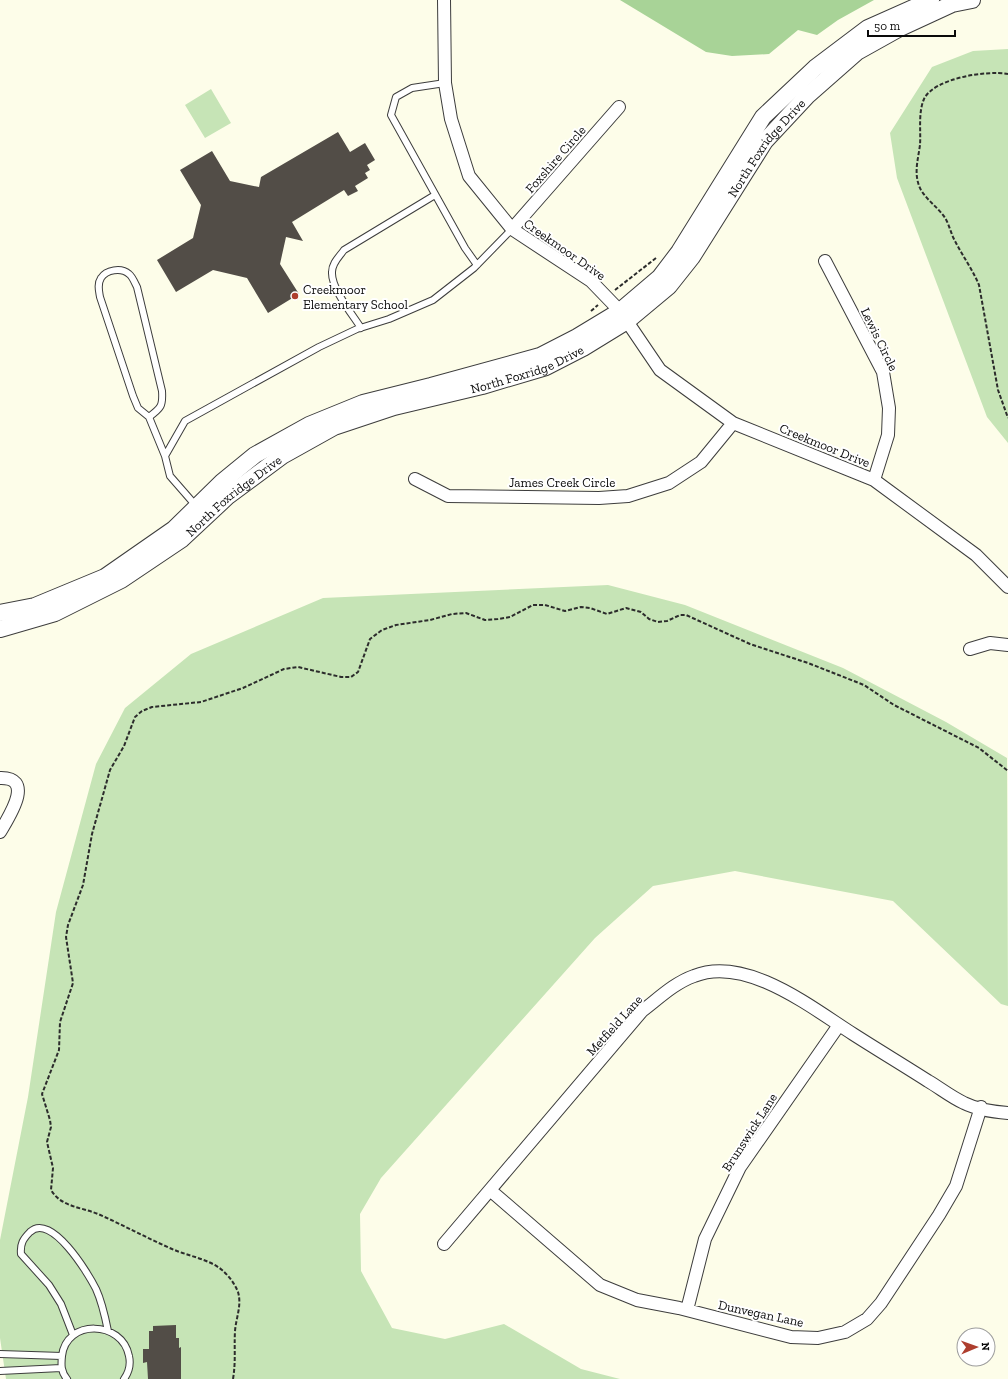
<svg xmlns="http://www.w3.org/2000/svg" width="1008" height="1379" font-family="'Zilla Slab',serif">
  <style>
    .green { fill: #c6e4b6 }
    .forest { fill: #a8d397 }
    .building { fill: #524d47 }
    .lines { fill: none; stroke-linecap: round; stroke-linejoin: round }
    .service-casing { stroke: #3d3d3d; stroke-width: 8 }
    .minor-casing { stroke: #3d3d3d; stroke-width: 14 }
    .tertiary-casing { stroke: #3d3d3d; stroke-width: 18 }
    .path { stroke: #2c2c2c; stroke-width: 2; stroke-dasharray: 4 2; stroke-linecap: butt }
    .service { stroke: #fff; stroke-width: 6 }
    .minor { stroke: #fff; stroke-width: 12 }
    .tertiary { stroke: #fff; stroke-width: 16 }
    .poi-dot { fill: #ae3e2e; stroke: #fff; stroke-width: 1.5 }
    .labels { text-anchor: middle; stroke-width: 4; stroke-linejoin: round; paint-order: stroke }
    .street-label { font-size: 13px; fill: #0a0a0a; stroke: #fff }
    .poi-label { font-size: 13px; fill: #0a0a0a; stroke: #fff; text-anchor: start }
  </style>
  <rect width="100%" height="100%" fill="#fdfde9"/>
  <!-- green -->
  <path class="green" d="M1008,49V443L987,417L897,178L890,133L932,67L973,51Z
    M211,89L231,123L205,138L185,105Z
    M608,585L685,605L843,668L946,722L1007,758L1008,1006L1001,1004L893,901L735,871L653,886L595,938L381,1178L360,1214L361,1271L392,1328L445,1339L504,1324L581,1369L620,1379H6L0,1338V1240L28,1097L56,912L96,764L125,708L191,654L323,598Z"/>
  <!-- forest -->
  <path class="forest" d="M620,0H874L838,20L817,35L798,30L769,54L732,56L706,52Z"/>
  <!-- building -->
  <path class="building" d="M338,132L350,152L365,143L375,160L367,165L370,170L365,173L368,178L355,186L358,191L348,196L344,190L292,222L303,241L286,237L280,264L299,294L268,313L247,278L213,270L176,292L157,260L193,238L201,205L180,170L212,151L230,181L259,187L261,177Z
    M176,1325V1338H179V1348L181,1347V1379H148L147,1362L143,1363V1349H149V1331H153V1326Z"/>
  <g class="lines">
    <!-- service casing -->
    <g class="service-casing">
      <path id="service" d="M445,83L412,88L396,97L391,115L465,248L477,265
        M361,328C352,314 331,288 332,272C332,263 339,257 344,250L435,195
        M149,417C161,408 163,406 162,391L137,287C135,283 132,276 129,274C121,267 106,270 101,278C97,284 99,291 100,297L133,396L138,408L149,417L165,456
        M197,507L170,476L165,456L185,421L319,347L357,329L389,319L433,300L474,268L512,229
        M73,1335L61,1304L49,1285L21,1254C20,1244 23,1239 30,1232C51,1212 88,1273 96,1289C102,1302 105,1316 108,1331
        M0,1354L62,1356
        M0,1371L61,1368
        M67,1379C61,1372 61,1365 62,1356C66,1319 122,1320 129,1356C131,1365 129,1372 124,1379"/>
    </g>
    <!-- minor casing -->
    <g class="minor-casing">
      <path id="minor" d="M444,0L445,83L451,119L469,176L512,229L591,281L620,311L660,370L733,423L874,480L976,555L1008,587
        M512,229L619,107
        M825,261L883,372L889,408L888,435L874,480
        M415,479L448,496L599,498L628,496L669,483L701,462L733,423
        M970,649L990,643L1008,645
        M0,778C36,777 8,818 0,832
        M490,1190L600,1285L637,1300L679,1308L791,1337L818,1338L845,1332L867,1319L881,1303L939,1215L956,1186L981,1107
        M444,1244L642,1011C658,999 674,983 694,976C746,955 812,1008 853,1034C878,1050 903,1065 928,1081C940,1088 951,1097 964,1103C976,1109 995,1112 1008,1113
        M687,1310L705,1239L740,1167L839,1025"/>
    </g>
    <!-- tertiary casing -->
    <g class="tertiary-casing">
      <g id="tertiary">
        <path d="M0,613L35,606L105,577L174,529L222,482L255,455L309,425L363,403L431,386L540,356L577,337L620,311L660,277L679,252L763,117L815,68L868,28L931,0"/>
        <path id="s1" d="M0,629L55,613L121,580L182,539L228,496L282,456L334,427L394,407L482,386L546,367L583,348L627,321L669,286L692,257L765,141L807,96L857,52L900,28L952,4L972,0"/>
      </g>
    </g>
    <!-- path -->
    <path class="path" d="M1008,74C988,70 934,78 924,99C918,113 921,131 920,145C918,160 913,175 921,190C927,200 936,206 943,215C948,221 950,230 953,237C961,254 972,268 979,285L998,390L1008,418
      M615,290L656,258
      M591,311L598,305
      M233,1379C236,1361 234,1348 235,1331C236,1318 242,1305 238,1292C235,1284 229,1276 222,1270C209,1259 188,1256 172,1249C147,1238 123,1225 98,1214C81,1207 61,1207 51,1190L53,1168L47,1142L51,1127L50,1120L42,1094L59,1050L60,1022L73,983L66,937L68,925L83,885L92,834L110,770L124,746L135,717L142,711L152,707L201,702L243,688L284,669L298,667L341,677H351L358,672L370,639L382,630L396,625L430,620L452,614L466,613L485,620L498,619L510,617L533,605H545L565,611L581,607L590,608L607,614L626,608L641,612L649,619L658,622L667,621L680,615H686L750,644L808,663L864,685L894,705L979,748L1008,771"/>
    <!-- service -->
    <use href="#service" class="service"/>
    <!-- minor -->
    <use href="#minor" class="minor"/>
    <!-- tertiary -->
    <use href="#tertiary" class="tertiary"/>
  </g>
  <!-- markers -->
  <circle class="poi-dot" cx="295" cy="296" r="4"/>
  <g class="labels">
    <!-- street labels -->
    <g class="street-label">
      <text dy="5" stroke="none"><textPath href="#s1" startOffset="932">North Foxridge Drive</textPath></text>
      <text transform="translate(555 159) rotate(-49)" y="5">Foxshire Circle</text>
      <text transform="translate(565 249) rotate(35)" y="5">Creekmoor Drive</text>
      <text transform="translate(880 339) rotate(64)" y="5">Lewis Circle</text>
      <text dy="5" stroke="none"><textPath href="#s1" startOffset="596">North Foxridge Drive</textPath></text>
      <text transform="translate(825 445) rotate(22)" y="5">Creekmoor Drive</text>
      <text x="562" y="487">James Creek Circle</text>
      <text dy="5" stroke="none"><textPath href="#s1" startOffset="272">North Foxridge Drive</textPath></text>
      <text transform="translate(614 1025) rotate(-48)" y="5">Metfield Lane</text>
      <text transform="translate(749 1132) rotate(-57)" y="5">Brunswick Lane</text>
      <text transform="translate(761 1313) rotate(12)" y="5">Dunvegan Lane</text>
    </g>
    <!-- poi labels -->
    <g class="poi-label">
      <text x="303" y="294">Creekmoor<tspan x="303" dy="15">Elementary School</tspan></text>
    </g>
  </g>
  <!-- north arrow -->
  <g transform="translate(976 1347) rotate(88)"><circle r="19" fill="#ffffff" stroke="#9d9d9d"/>
  <path d="M0-3L7 15L0 10L-7 15Z" fill="#ae3e2e"/>
  <text y="-6" font-size="11" font-weight="bold" text-anchor="middle" fill="#0a0a0a">N</text>
  </g>
  <!-- scale -->
  <path d="M868 30v6h87v-6" fill="none" stroke="#0a0a0a" stroke-width="2"/>
  <text x="874" y="30" font-size="12" fill="#0a0a0a" stroke="#ffffff" stroke-width="3" paint-order="stroke">50 m</text>
</svg>
